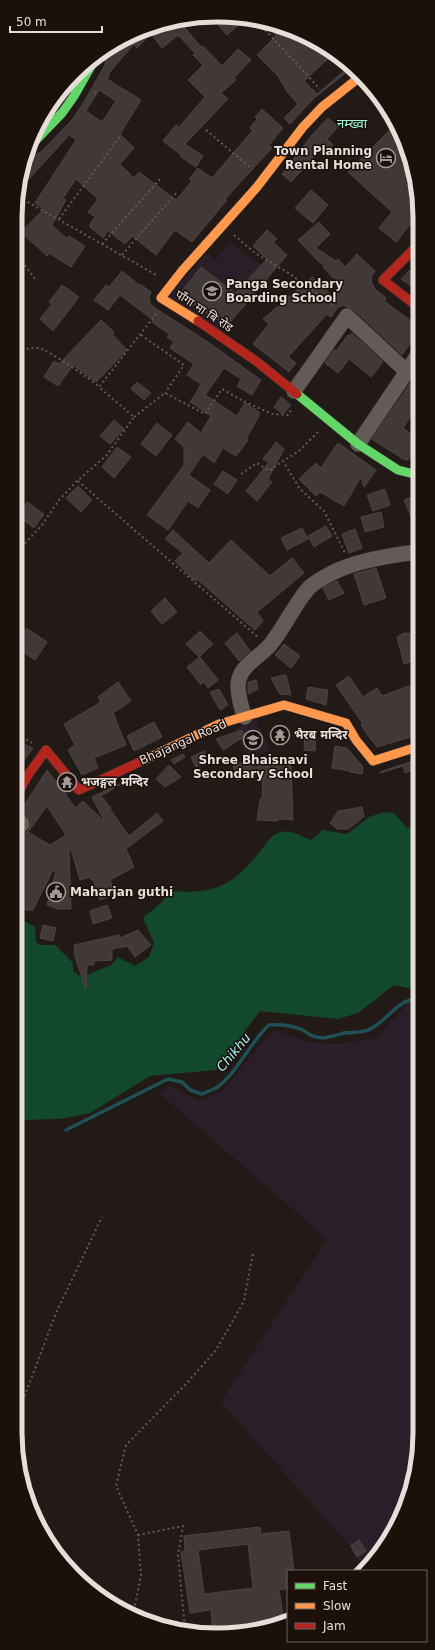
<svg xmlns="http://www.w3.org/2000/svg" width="435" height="1650" font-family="'DejaVu Sans','Noto Sans Devanagari',sans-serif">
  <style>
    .education { fill: #2b1e28 }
    .green { fill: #12482d }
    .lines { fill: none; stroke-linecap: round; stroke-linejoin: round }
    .stream { stroke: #1e5055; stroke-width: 3.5 }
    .building { fill: #403938; stroke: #4b4442; fill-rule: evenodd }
    .street-casing { stroke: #3b3533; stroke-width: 16 }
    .fast-casing { stroke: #3b3533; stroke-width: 10 }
    .slow-casing { stroke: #3b3533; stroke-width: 10 }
    .jam-casing { stroke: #3b3533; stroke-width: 10 }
    .path { stroke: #605b58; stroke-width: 2; stroke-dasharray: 2 3; stroke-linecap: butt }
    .street { stroke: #625b58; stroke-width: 15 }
    .fast { stroke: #63d668; stroke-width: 9 }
    .slow { stroke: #ff974d; stroke-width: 9 }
    .jam { stroke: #b3261e; stroke-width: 9 }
    .labels { text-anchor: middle; stroke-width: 3; stroke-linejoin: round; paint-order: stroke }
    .poi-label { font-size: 12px; font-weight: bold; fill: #e7deda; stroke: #1c100b; text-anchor: start }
    .street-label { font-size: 12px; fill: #e7deda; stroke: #1c100b }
    .neighbourhood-label { font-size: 13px; fill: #9af5d3; stroke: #1c100b }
    .water-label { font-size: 13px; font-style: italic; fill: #a5f2fa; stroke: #1c100b }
    .rim { fill: none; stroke: #e7deda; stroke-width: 5 }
  </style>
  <rect width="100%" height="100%" fill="#221a17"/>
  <!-- education -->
  <path class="education" d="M230,242L259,264L270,275L248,299L219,335L166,298L207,253L216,260Z
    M256,720L270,750L250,760L235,729Z
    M412,999L417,1003L416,1472L393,1534L363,1568L347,1543L221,1402L327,1239L160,1094L171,1086L199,1101L221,1092L264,1040L274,1030L309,1042L337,1044L377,1038Z"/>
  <!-- green -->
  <path class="green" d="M384,812L394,813L407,828L417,825V990L394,985L358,1013L338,1019L260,1011L216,1070L150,1076L90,1113L60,1119L22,1120L16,1118L17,917L35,927L36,942L40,945H55L72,962L74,972L82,977L111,965L118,957L135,966L149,957L154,943L143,918L163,901L171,886L172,891C216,895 235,884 261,850C267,843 271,834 281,832C291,830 301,836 310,840L317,836L322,830L347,834L369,817Z"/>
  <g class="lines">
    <!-- stream -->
    <path class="stream" d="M66,1130L168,1079L182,1082L190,1090L202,1094C206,1092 212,1090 216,1088C236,1075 250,1042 269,1025C280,1024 293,1026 303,1030C306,1032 309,1035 313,1036C324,1040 333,1036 344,1033C351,1032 361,1033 368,1030C386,1023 397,999 417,999"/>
  </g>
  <!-- building -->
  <path class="building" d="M213,19H245L227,35Z
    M180,22L201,47L203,46L222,66L238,49L251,60L234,78L236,80L221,93L228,99L185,144L203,156L196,167L180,156L181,155L163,141L176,125L179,127L205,97L188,80L203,65L193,55L195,53L178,35L162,48L151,34L137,48L134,44L108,74L110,75L107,79L141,100L120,134L134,148L120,164L134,178L139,172L176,200L192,181L189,179L198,168L212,178L253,130L250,128L257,119L255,117L262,109L283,128L269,145L272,148L225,199L227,200L192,242L175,230L156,255L132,236L125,244L108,231L103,238L90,227V224L95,217L88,212L98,199L76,179L63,198L66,200L52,225L67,239L69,236L85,246L71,267L49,253L47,256L21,232L44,209L35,203L76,140L69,135L19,190V178L29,154L36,155L42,151L72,120L84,102L105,65L106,56L115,45L162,26L165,29ZM99,90L116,101L102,122L86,111Z
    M266,22L309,38L317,49L322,44L333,54L304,81L317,94L349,67L351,69L314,98L290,124L284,118L298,104L288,93L278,76L257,55L276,36Z
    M328,118L338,127L327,139L333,145L323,155L319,151L291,182L282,174L312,135Z
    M390,130L405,143L414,175L405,183L418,197V224L414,220L396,242L379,228L392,212L348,172Z
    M311,190L328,205L313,223L295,208Z
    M319,222L330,234L316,248L336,261L338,259L345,267L357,254L375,271L371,277L372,284L376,290L386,298L384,301L418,326V332L402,355L353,309L342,305L341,307L339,306L331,317L327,314L288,357L296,363L289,372L253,344L269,324L263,319L312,277L333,297L343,288L323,267L325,266L319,262L298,240Z
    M267,230L277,239L273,242L287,255L227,326L179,295L201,267L235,293L267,259L253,246Z
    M410,270L418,278L411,286L401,279Z
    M122,271L139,285L140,284L151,292L149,297L150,303L155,308L208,342L261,380L252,395L237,386L241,379L224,368L206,394L198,389L201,384L187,375L194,364L170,348L174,342L167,337L169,334L152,322L153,320L120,295L108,310L94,300L106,285L109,287Z
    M62,285L79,297L53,331L40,319L52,304L49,302Z
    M101,320L114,332L112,334L127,350L96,382L73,365L58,386L44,377L54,361L59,364Z
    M352,333L383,362L371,377L349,359L338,373L325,363L334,350L336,351L348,335L349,336Z
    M137,382L151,393L144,400L131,389Z
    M411,382L418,387V405L403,428L418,439V447L408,460L403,459L372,439Z
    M198,390L237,416L245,403L259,412V416L246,439L248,440L236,456L223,448L214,463L203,454L189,475L210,490L198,508L188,501L168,530L147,515L184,465V447L175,439L188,422L201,433L211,416L190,402Z
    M281,397L291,405L283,414L274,407Z
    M114,420L124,429L110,444L100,436Z
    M157,423L172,435L156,456L141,444Z
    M276,442L284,449L268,479L272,482L257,501L246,491L269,462L263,459Z
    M338,443L376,470L364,487L361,477L344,506L320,492L316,496L299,479L316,463L321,468Z
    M117,447L131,457L114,478L102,467Z
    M223,471L237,480L228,494L214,484Z
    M78,486L92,500L81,512L66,498Z
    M385,489L390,505L373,511L367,495Z
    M418,494V533L404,500Z
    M27,502L44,514L34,528L18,516Z
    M381,512L384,527L365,532L361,517Z
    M326,526L332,536L314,547L308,536Z
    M302,528L308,539L287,550L281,538Z
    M355,529L362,548L349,553L342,534Z
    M173,530L209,563L231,540L270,576L292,558L304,573L257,612L263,621L255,630L197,579L195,581L175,561L183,553L165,539Z
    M376,568L386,598L364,605L354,574Z
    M337,581L344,593L329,600L323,588Z
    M165,598L177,612L162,624L151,611Z
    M26,628L47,642L35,660L17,648V641Z
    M200,631L213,644L199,657L186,644Z
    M237,633L250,651L239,661L225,643Z
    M404,633L418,634V660L404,664L397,637Z
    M284,644L300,656L291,668L275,655Z
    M200,657L218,680L208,688L204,682L201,685L187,667Z
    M286,675L291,695L280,694L271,678Z
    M349,676L363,697L377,688L382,696L417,683V735L377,747L366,733L361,725L363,724L336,685Z
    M256,680L258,689L248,694V682Z
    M118,682L131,701L113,713L126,745L94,758L98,768L82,775L68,750L75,745L64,724L101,702L98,697Z
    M308,687L328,690L326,705L306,699Z
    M219,689L228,705L220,710L210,692Z
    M154,722L162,737L134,751L127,736Z
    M242,730L245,736L223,750L216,739Z
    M305,733L316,734L315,751L304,750Z
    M17,742L33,748L17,770Z
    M335,746L347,748L363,767L362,774L350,772V771L332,768Z
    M204,751L208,760L196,767L191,757Z
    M183,754L185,757L174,764L171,760Z
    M258,758L259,759L262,758L267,766L291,764L293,820L278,819V821L257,820L260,799H262L263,772L237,780L233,765Z
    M416,760L417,769L405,773L403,766L380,773V772Z
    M169,765L181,777L165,787L156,779Z
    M47,770L62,789L75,808L83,801L105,822L92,797L140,774L142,778L122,786L121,784L101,796L111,808L110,809L129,836L157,813L163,821L126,849L134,867L110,880L115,895L100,900L93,880H91L90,877L80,880L71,849H69L71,909H58L47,905L56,871L53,870L33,910H17V897L25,885L17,880V837L22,835L28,831L30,827L31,822L23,813L17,810V807L23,805L27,801ZM47,806L66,835L50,845L28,832Z
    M362,807L364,817L348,829H337L330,823L338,811Z
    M107,905L112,918L93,924L90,911Z
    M43,925L56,928L53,941L40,938Z
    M138,930L151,945L135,957L127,946L112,949V960L94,961V965H87L86,988H85L75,956L74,945L119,935L120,938Z
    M260,1527L261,1534L289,1531L294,1571H288V1588L279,1590L284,1621L267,1624V1626L213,1634L211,1610L190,1613L181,1552L185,1551L184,1536ZM248,1544L253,1588L204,1594L198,1550Z
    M359,1540L366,1551L357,1557L351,1546Z"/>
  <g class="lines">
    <!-- street casing -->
    <g class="street-casing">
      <path id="street" d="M294,391L347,316L406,371
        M358,444L418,355
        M245,717C241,708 236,688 239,679C243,664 261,656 270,645C284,628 293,607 307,590C312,583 325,577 332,573C355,561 392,555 418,552
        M17,828L22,824L17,819"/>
    </g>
    <!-- fast casing -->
    <g class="fast-casing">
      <path id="fast" d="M33,143L62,113L74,96L95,59
        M297,394L358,444L398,470L418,475"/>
    </g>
    <!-- slow casing -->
    <g class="slow-casing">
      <path id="slow" d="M198,321L161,298L182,271L257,187L303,127L322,107L361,76
        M142,761L219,724L284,705L346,723L356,740L373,761L417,747"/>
    </g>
    <!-- jam casing -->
    <g class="jam-casing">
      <path id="jam" d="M418,245L383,280L418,307
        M198,321L256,361L297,394
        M17,795L28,775L46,750L79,790L142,761"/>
    </g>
    <!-- path -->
    <path class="path" d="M255,19L320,89
      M94,92L98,95
      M206,130L252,169
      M19,197L158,276
      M59,219L121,135
      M234,235L255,253L290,274L336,308
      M102,244L161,178
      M122,255L178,191
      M19,257L35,279
      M141,335L184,365L165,393
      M18,354C25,349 30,347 39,348C46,349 94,381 99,387
      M134,417L165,393L205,414L222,389L243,401L272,414L288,415L291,410
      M318,432L299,451L283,461L300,489L324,511L345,553
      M241,474L257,463L269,471L283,461
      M78,481L259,638
      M18,551L42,525L59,500L77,481L106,456L134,417L99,387L156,314
      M17,736L24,738L32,743
      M15,1430L22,1403L56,1313L102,1217
      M138,1535L183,1526L178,1555L185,1629
      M133,1615L141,1575L138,1535L116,1486L126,1445L185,1385L216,1350L244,1301L253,1253"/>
    <!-- street -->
    <use href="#street" class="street"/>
    <!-- fast -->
    <use href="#fast" class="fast"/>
    <!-- slow -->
    <use href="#slow" class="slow"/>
    <!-- jam -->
    <use href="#jam" class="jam"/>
  </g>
  <!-- icons -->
  <defs>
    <g id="hotel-ring" transform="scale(1)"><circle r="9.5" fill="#1c100b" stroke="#a29996" stroke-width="1.5"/><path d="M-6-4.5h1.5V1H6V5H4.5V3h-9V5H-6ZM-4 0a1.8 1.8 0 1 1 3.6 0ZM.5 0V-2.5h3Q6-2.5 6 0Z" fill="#a29996"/></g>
    <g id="school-ring" transform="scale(1)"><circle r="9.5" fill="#1c100b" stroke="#a29996" stroke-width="1.5"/><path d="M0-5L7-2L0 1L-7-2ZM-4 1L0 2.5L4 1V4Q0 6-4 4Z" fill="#a29996"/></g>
    <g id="temple-ring" transform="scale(1)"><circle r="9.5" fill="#1c100b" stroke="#a29996" stroke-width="1.5"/><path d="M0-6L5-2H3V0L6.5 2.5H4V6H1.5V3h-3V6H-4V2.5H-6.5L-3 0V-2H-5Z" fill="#a29996"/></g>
    <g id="civic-ring" transform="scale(1)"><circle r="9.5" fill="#1c100b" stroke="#a29996" stroke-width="1.5"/><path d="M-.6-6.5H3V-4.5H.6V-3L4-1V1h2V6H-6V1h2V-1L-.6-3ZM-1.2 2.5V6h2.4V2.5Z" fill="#a29996"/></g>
  </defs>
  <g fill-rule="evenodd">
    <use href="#hotel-ring" x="386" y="158"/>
    <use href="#school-ring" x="212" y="291"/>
    <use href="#temple-ring" x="280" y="735"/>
    <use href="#school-ring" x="253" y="740"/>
    <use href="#temple-ring" x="67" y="782"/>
    <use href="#civic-ring" x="56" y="892"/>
  </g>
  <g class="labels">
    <!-- poi labels -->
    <g class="poi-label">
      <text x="372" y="155" text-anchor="end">Town Planning<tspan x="372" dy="14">Rental Home</tspan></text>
      <text x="226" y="288">Panga Secondary<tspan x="226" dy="14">Boarding School</tspan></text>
      <text x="294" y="739">भैरब मन्दिर</text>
      <text x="253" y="764" text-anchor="middle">Shree Bhaisnavi<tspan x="253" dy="14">Secondary School</tspan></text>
      <text x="81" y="786">भजङ्गल मन्दिर</text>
      <text x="70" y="896">Maharjan guthi</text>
    </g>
    <!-- street labels -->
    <g class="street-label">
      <text transform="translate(204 311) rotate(33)" y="4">पाँगा मा बि रोड</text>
      <text transform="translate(183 742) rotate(-24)" y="4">Bhajangal Road</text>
    </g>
    <!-- neighbourhood labels -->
    <g class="neighbourhood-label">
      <text x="352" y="128">नम्ख्वा</text>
    </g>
    <!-- water labels -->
    <g class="water-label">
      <text transform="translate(233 1052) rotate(-50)" y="5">Chikhu</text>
    </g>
  </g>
  <!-- crop -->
  <path d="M0 0H435V1650H0ZM217 22H218A195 195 0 0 1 413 217V1433A195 195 0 0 1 218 1628H217A195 195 0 0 1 22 1433V217A195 195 0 0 1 217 22Z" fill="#1c100b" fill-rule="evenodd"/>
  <path class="rim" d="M217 22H218A195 195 0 0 1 413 217V1433A195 195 0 0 1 218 1628H217A195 195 0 0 1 22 1433V217A195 195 0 0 1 217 22Z"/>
  <!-- legend -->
  <rect x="287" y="1570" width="140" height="72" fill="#1c100b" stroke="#6d625e"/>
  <rect x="295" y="1583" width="20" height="6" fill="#63d668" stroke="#6d625e"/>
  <text x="323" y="1590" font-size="12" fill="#e7deda">Fast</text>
  <rect x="295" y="1603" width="20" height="6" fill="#ff974d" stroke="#6d625e"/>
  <text x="323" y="1610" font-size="12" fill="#e7deda">Slow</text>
  <rect x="295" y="1623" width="20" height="6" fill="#b3261e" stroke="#6d625e"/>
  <text x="323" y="1630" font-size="12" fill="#e7deda">Jam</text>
  <!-- scale -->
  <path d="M10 26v6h92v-6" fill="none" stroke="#e7deda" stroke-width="2"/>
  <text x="16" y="26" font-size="12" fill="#e7deda" stroke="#1c100b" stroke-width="3" paint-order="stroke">50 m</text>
</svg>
